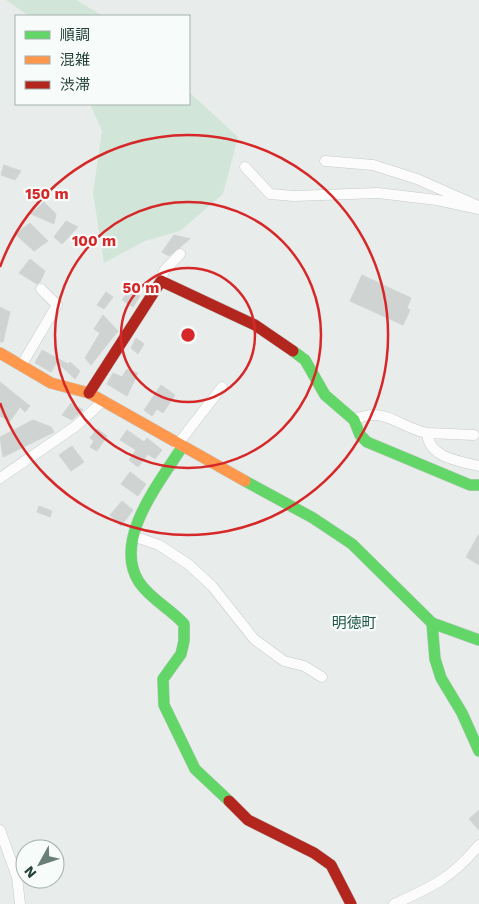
<svg xmlns="http://www.w3.org/2000/svg" width="479" height="904" font-family="'Work Sans','Noto Sans JP',sans-serif">
  <style>
    .green { fill: #d1e6d8 }
    .building { fill: #cfd4d2; stroke: #d1d6d4 }
    .lines { fill: none; stroke-linecap: round; stroke-linejoin: round }
    .street-casing { stroke: #c5cac8; stroke-width: 11 }
    .fast-casing { stroke: #c3cbc8; stroke-width: 12 }
    .slow-casing { stroke: #c3cbc8; stroke-width: 12 }
    .jam-casing { stroke: #c3cbc8; stroke-width: 12 }
    .street { stroke: #fcfcfc; stroke-width: 10 }
    .fast { stroke: #63d668; stroke-width: 11 }
    .slow { stroke: #ff974d; stroke-width: 11 }
    .jam { stroke: #b3261e; stroke-width: 11 }
    .ring { fill: none; stroke: #d62828; stroke-width: 2.5 }
    .labels { text-anchor: middle; stroke-width: 4.5; stroke-linejoin: round; paint-order: stroke }
    .quarter-label { font-size: 15px; fill: #1f5548; stroke: #f7fbf9 }
    .centre { fill: #d62828; stroke: #f7fbf9; stroke-width: 2.5 }
    .ring-label { font-size: 15px; text-anchor: middle; font-weight: bold; fill: #d62828; stroke: #f7fbf9; stroke-width: 4.5; stroke-linejoin: round; paint-order: stroke }
  </style>
  <rect width="100%" height="100%" fill="#e8edeb"/>
  <!-- green -->
  <path class="green" d="M6,0H76L103,16H29Z
    M189,92L238,137L223,194L180,231L145,241L104,263L93,193L102,131L90,104H189Z"/>
  <!-- building -->
  <path class="building" d="M4,165L21,171L15,180L1,175Z
    M44,202L56,214L54,224L31,214Z
    M66,221L78,227L62,244L54,237Z
    M30,223L48,241L34,251L15,234Z
    M174,235L190,239L169,256L162,252Z
    M30,259L45,271L40,282L37,284L19,273Z
    M362,275L411,298L407,308L410,310L403,325L350,301Z
    M130,289L140,296L133,307L122,300Z
    M106,292L113,297L104,309L97,305Z
    M0,307L10,312L3,342H0Z
    M103,315L118,331L91,365L85,358L100,333L94,329Z
    M136,338L144,344L138,354L131,348Z
    M42,350L68,364L70,362L80,371L75,379L57,362L51,372L35,363Z
    M127,369L138,373L127,396L107,384L113,373L122,377Z
    M0,382L30,406L25,412L20,407L10,421L0,416Z
    M161,385L175,395L163,413L157,409L152,416L144,410Z
    M71,403L83,410L72,420L62,415Z
    M33,420L51,427L54,432L3,457L0,437Z
    M97,429L107,436L97,451L90,447L94,441L90,438Z
    M127,430L144,442L147,438L162,450L155,459L148,454L138,467L129,460L136,450L120,440Z
    M72,446L84,462L71,471L59,455Z
    M130,472L146,484L138,496L121,484Z
    M122,501L133,510L121,526L110,515Z
    M39,506L52,511L50,517L37,512Z
    M479,534V565L466,557Z
    M479,810V830L469,819Z"/>
  <g class="lines">
    <!-- street casing -->
    <g class="street-casing">
      <path id="street" d="M325,161L373,165L417,179L476,205
        M245,167L270,194L294,196L378,193L437,200L479,209
        M161,281L164,271L180,254
        M21,366L57,305L41,289
        M354,420C384,405 400,428 427,433C429,458 459,461 479,466
        M427,433L474,435
        M177,445L222,387
        M0,478L76,426L103,401
        M133,536L159,545L188,564L212,586L254,639L284,661L304,666L322,677
        M0,830L17,877L20,904
        M394,904C432,887 452,878 479,845"/>
    </g>
    <!-- fast casing -->
    <g class="fast-casing">
      <path id="fast" d="M293,351L305,360L325,395L354,420L360,435L367,442L470,485H479
        M182,447C160,482 112,540 139,582C150,599 171,609 184,624V641L181,654L163,679L164,705L195,769L229,801
        M245,481L313,518L352,544L432,623L479,640
        M432,623L435,659L441,678L462,713L479,751"/>
    </g>
    <!-- slow casing -->
    <g class="slow-casing">
      <path id="slow" d="M0,353L51,383L89,393L245,481"/>
    </g>
    <!-- jam casing -->
    <g class="jam-casing">
      <path id="jam" d="M89,393L161,281L255,325L293,351
        M229,801L248,820L314,853L331,865L351,904"/>
    </g>
    <!-- street -->
    <use href="#street" class="street"/>
    <!-- fast -->
    <use href="#fast" class="fast"/>
    <!-- slow -->
    <use href="#slow" class="slow"/>
    <!-- jam -->
    <use href="#jam" class="jam"/>
  </g>
  <!-- distance rings -->
  <g class="ring">
    <circle cx="188" cy="335" r="67"/>
    <circle cx="188" cy="335" r="133"/>
    <path d="M0 267A200 200 0 1 1 0 403"/>
  </g>
  <g class="labels">
    <!-- quarter labels -->
    <g class="quarter-label">
      <text x="354" y="628">明徳町</text>
    </g>
  </g>
  <circle cx="188" cy="335" r="8" class="centre"/>
  <g class="ring-label">
    <text x="47" y="199">150 m</text>
    <text x="94" y="246">100 m</text>
    <text x="141" y="293">50 m</text>
  </g>
  <!-- legend -->
  <rect x="15" y="15" width="175" height="90" fill="#f7fbf9" stroke="#a3b1ad"/>
  <rect x="25" y="31" width="25" height="8" fill="#63d668" stroke="#a3b1ad"/>
  <text x="60" y="40" font-size="15" fill="#24423a">順調</text>
  <rect x="25" y="56" width="25" height="8" fill="#ff974d" stroke="#a3b1ad"/>
  <text x="60" y="65" font-size="15" fill="#24423a">混雑</text>
  <rect x="25" y="81" width="25" height="8" fill="#b3261e" stroke="#a3b1ad"/>
  <text x="60" y="90" font-size="15" fill="#24423a">渋滞</text>
  <!-- north arrow -->
  <g transform="translate(40 864) rotate(230)"><circle r="24" fill="#f7fbf9" stroke="#a3b1ad"/>
  <path d="M0-4L9 19L0 12L-9 19Z" fill="#697e78"/>
  <text y="-8" font-size="14" font-weight="bold" text-anchor="middle" fill="#24423a">N</text>
  </g>
</svg>
